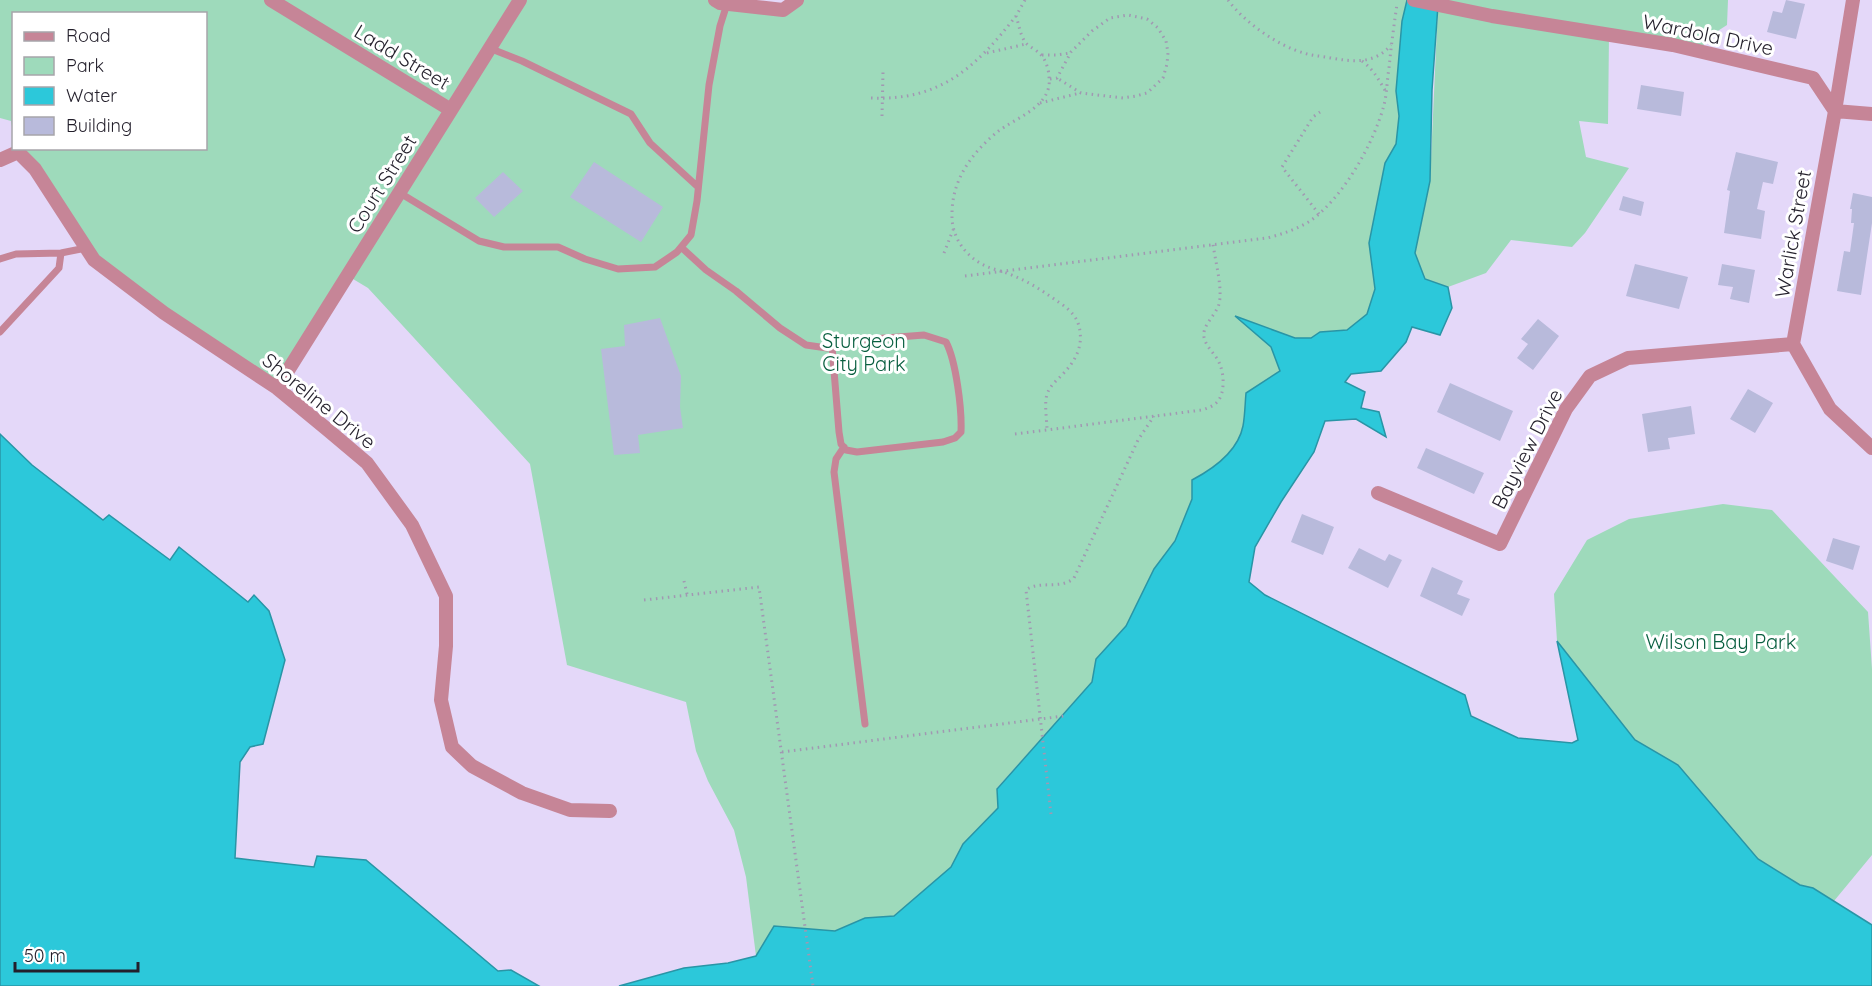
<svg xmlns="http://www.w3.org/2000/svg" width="1872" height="986" font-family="Quicksand,sans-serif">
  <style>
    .green { fill: #9edabb }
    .water { fill: #2cc8da; stroke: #2995a6; stroke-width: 1.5 }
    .building { fill: #b8badb }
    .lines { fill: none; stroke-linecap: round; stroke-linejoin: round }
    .path { stroke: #a198b2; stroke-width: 3; stroke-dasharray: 1.5 4.5; stroke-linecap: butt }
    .service { stroke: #c68597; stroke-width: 7 }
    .minor { stroke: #c68597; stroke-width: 14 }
    .labels { text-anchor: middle; stroke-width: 6; stroke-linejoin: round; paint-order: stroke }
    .street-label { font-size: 20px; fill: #231f2b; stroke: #fff }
    .park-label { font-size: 20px; fill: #095f40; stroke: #fff }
  </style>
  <rect width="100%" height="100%" fill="#e4d8f9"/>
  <!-- green -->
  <path class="green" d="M0,0H715L782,10L797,0H1407L1402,21L1396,91L1399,116L1396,144L1385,163L1369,242L1375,289L1367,314L1347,330L1320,332L1311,338H1295L1237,317L1271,347L1280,371L1246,393C1245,404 1245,415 1243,426C1238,451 1213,469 1192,480V499L1175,541L1154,569L1126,626L1096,659L1092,682L997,788L998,808L963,844L951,867L894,916L865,918L835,931L774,927L756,956L746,877L734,830L708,781L696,751L686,702L567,665L530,464L368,288L348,276L277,388L94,260L17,149L206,148V14H14L13,132L11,121L0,118Z
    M1414,0H1728L1727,25L1713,34L1698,51L1609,35L1608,124L1579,121L1586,157L1629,168L1585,233L1572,247L1511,240L1486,273L1448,287L1425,279L1415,253L1430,181L1438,5Z
    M1723,504L1772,510L1868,612L1872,669V855L1834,901L1813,888L1800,885L1758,859L1678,765L1635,740L1557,641L1554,594L1587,540L1629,519Z"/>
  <!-- water -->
  <path class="water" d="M1407,0L1438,5L1432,90L1430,181L1415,253L1425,279L1448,287L1452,308L1440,335L1412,327L1406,342L1381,371L1351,374L1345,382L1365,392L1361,408L1379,412L1386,437L1356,419L1325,421L1314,452L1281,502L1255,547L1249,582L1265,595L1465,695L1471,716L1518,738L1572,743L1578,740L1557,641L1635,740L1678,765L1758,859L1800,885L1813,888L1872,925V986H619L684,968L728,963L756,956L774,926L835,931L865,918L894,916L951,867L963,844L998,808L997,789L1092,682L1096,659L1126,626L1154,569L1175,541L1192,499V480C1213,469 1238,451 1243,426C1245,415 1245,404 1246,393L1280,371L1271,347L1235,316L1295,338H1311L1320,332L1347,330L1367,314L1375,289L1369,243L1385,163L1396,144L1399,116L1396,91L1402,21Z
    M0,434L32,465L103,520L109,515L170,560L179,547L248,602L254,595L269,611L285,660L263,744L250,747L240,762L235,858L314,867L317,856L366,860L498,971L511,970L539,986H0Z"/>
  <!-- building -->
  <path class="building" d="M1786,0L1805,4L1796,39L1767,32L1773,11L1782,13Z
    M1641,85L1684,92L1681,116L1637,109Z
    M1736,152L1778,162L1773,184L1763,182L1757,209L1765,211L1761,239L1724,233L1730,191L1727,190Z
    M594,162L663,207L641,242L570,197Z
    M503,172L523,191L494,217L475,198Z
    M1853,193L1872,197V223L1861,295L1837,291L1844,251L1850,252L1854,223H1851L1852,209H1850Z
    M1623,196L1644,202L1641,216L1619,210Z
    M1635,264L1688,277L1679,309L1626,296Z
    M1722,264L1755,270L1749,303L1730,299L1733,287L1718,285Z
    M660,318L681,376L680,407L683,428L638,435L640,453L614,455L601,349L625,346L624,325Z
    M1538,319L1559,336L1533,370L1517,358L1528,344L1521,339Z
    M1450,383L1513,411L1500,441L1437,412Z
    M1748,389L1773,403L1755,433L1730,419Z
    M1691,406L1695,434L1668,438L1670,449L1648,452L1642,414Z
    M1426,448L1484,473L1474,494L1417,468Z
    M1302,514L1334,527L1323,555L1291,542Z
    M1833,538L1860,546L1853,570L1826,561Z
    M1359,548L1385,561L1389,554L1402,560L1388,588L1348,568Z
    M1432,567L1463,581L1457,594L1470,599L1462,616L1420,596Z"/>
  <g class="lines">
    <!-- path -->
    <path class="path" d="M1025,0L1016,16C1019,25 1020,34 1025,42C1028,46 1035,49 1039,53C1045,57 1049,70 1049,77C1053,107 1014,118 996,133C971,154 952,180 952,214C951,237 966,258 988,267C996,270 1005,272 1014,276C1029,282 1043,291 1057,301C1065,306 1075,314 1078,323C1085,344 1076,361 1061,376C1056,381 1050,386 1047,394C1044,405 1047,419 1047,430
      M1228,0C1244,22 1278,46 1304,53C1313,56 1322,56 1331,58C1354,62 1375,64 1391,45
      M987,53L1026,44
      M1042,55H1057L1070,53
      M1362,61C1373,69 1379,80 1386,92
      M1050,79L1057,78L1071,52L1092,31L1110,18L1128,15L1147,19L1158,28L1166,41L1168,53L1167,64L1163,78L1147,93L1136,96L1123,98L1081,93L1057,78
      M871,98C941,101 976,67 1016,16
      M1040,103L1080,93
      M882,116L883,72
      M1319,214L1282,167L1313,117L1320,112
      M944,253L953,230
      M965,276L1267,238C1283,234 1297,229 1310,221C1343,198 1374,143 1384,105C1387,93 1387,80 1389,68C1391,47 1394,25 1397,4
      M1015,434L1202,410C1208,408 1214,406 1218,401C1225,392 1224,374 1220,365C1217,355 1206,348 1204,337C1202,325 1216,315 1219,304C1223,289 1215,260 1213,244
      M684,581L687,594
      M644,600L759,587L813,986
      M782,752L1064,716
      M1051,814L1026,590C1039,580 1061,590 1074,578L1138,440L1154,416"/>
    <!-- service -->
    <path class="service" d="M489,48L522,61L631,114L650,143L698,187
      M400,193L479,241L504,247H558L585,259L618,269L655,267L677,252L691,235L697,201L709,85L720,26L727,4
      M681,247L706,270L736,291L780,328L806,345L827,348L847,341L924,335L946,342C956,361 962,409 961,432L955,438L943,442L857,452L846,450L841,444L839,432L832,346
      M0,259L16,254L61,253L86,248
      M0,332L59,268L61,253
      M844,447L836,459L834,472L865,724"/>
    <!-- minor -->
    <path class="minor" d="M271,0L451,110
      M715,0L720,3L783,10L797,0
      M1414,0L1492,16L1673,45L1813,78L1835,111L1872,114
      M1853,0L1835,111L1793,344L1830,409L1872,448
      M0,160L18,152L35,169L94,260L164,313L277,388L328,430L367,463L412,525L446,596V646L441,700L452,747L472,766L522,793L570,810L610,811
      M277,388L520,0
      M1378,493L1500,544L1566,409L1590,376L1628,358L1793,344"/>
  </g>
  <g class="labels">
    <!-- street labels -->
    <g class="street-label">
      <text transform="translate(1708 35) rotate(12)" y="7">Wardola Drive</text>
      <text transform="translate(402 57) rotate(31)" y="7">Ladd Street</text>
      <text transform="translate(382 184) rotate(-58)" y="7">Court Street</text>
      <text transform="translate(1793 234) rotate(-80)" y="7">Warlick Street</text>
      <text transform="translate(319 401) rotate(39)" y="7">Shoreline Drive</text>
      <text transform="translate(1527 449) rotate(-63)" y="7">Bayview Drive</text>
    </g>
    <!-- park labels -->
    <g class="park-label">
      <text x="864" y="348">Sturgeon<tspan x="864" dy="23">City Park</tspan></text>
      <text x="1721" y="649">Wilson Bay Park</text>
    </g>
  </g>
  <!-- legend -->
  <rect x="12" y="12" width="195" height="138" fill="#ffffff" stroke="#a7a5aa" stroke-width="1.5"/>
  <rect x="24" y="32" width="30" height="9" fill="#c68597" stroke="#a7a5aa" stroke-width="1.5"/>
  <text x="66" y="42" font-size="18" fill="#231f2b">Road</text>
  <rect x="24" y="57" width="30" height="18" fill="#9edabb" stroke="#a7a5aa" stroke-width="1.5"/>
  <text x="66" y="72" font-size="18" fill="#231f2b">Park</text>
  <rect x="24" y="87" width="30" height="18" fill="#2cc8da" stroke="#a7a5aa" stroke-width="1.5"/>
  <text x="66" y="102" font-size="18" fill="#231f2b">Water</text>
  <rect x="24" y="117" width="30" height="18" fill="#b8badb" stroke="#a7a5aa" stroke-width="1.5"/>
  <text x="66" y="132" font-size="18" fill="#231f2b">Building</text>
  <!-- scale -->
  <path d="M15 962v9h123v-9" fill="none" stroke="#231f2b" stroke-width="3"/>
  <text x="24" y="962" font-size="18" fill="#231f2b" stroke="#ffffff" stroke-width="4.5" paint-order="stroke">50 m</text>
</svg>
